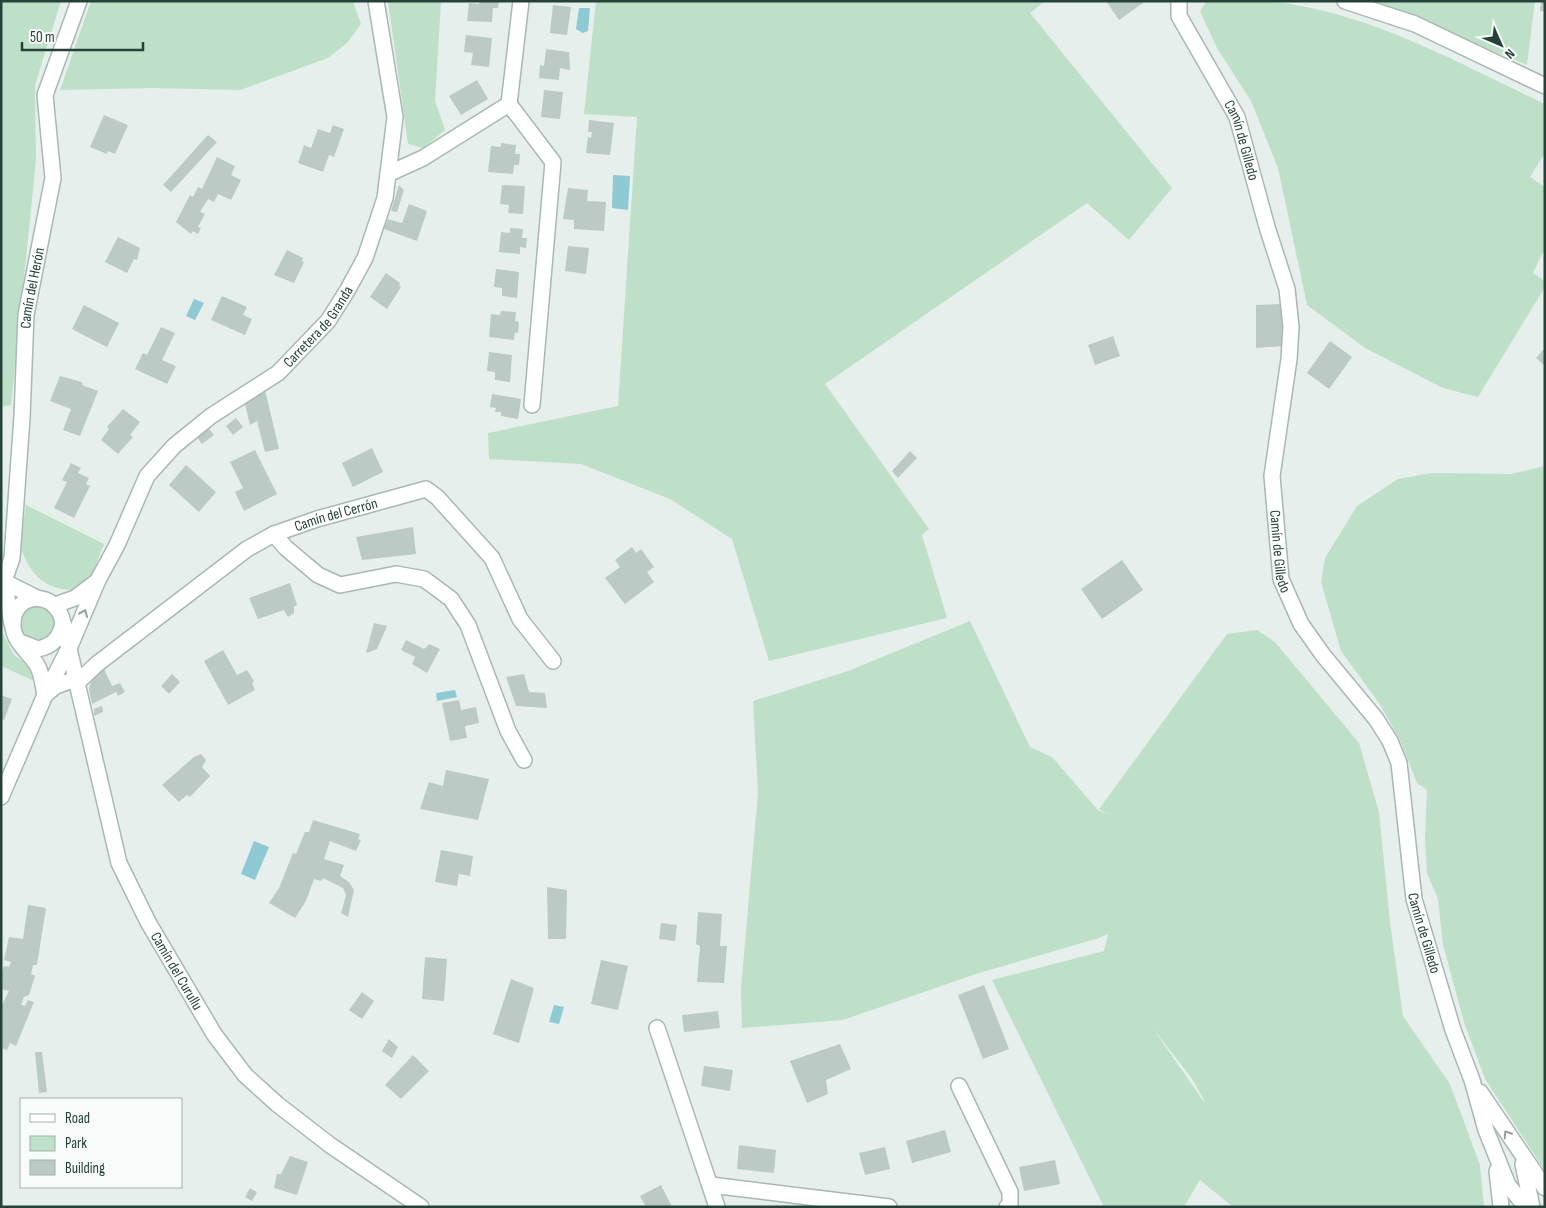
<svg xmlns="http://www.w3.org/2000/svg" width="1546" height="1208" font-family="'Sofia Sans Condensed',sans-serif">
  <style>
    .green { fill: #bfe0c8; fill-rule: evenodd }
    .water { fill: #8ec9d4 }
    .building { fill: #bbcac4 }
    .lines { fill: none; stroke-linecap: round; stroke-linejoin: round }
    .minor-casing { stroke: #a8b8b2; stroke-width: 18 }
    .minor { stroke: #fff; stroke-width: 15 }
    .oneway { stroke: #92a09c }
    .labels { text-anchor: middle; stroke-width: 4; stroke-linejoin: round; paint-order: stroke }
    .street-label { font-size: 15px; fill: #24423a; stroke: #f7fbf9 }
  </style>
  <rect width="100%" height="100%" fill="#e6efeb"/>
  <!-- green -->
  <path class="green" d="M1,1H61L35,85L36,160L11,405L1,407Z
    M91,1H353L361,24L347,43L328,58L240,90L153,88L60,90Z
    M388,1H441L435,101L445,130L423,148L408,144Z
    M596,1H1045L1030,13L1172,188L1129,240L1087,203L825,384L929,529L922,535L947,618L769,661L732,539L670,499L581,464L489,459L488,433L618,406L637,117L584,114Z
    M1207,1C1226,1 1245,0 1264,1C1364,9 1456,62 1545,104V153L1530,177L1545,187V248L1533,273L1545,281V287L1478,397L1443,388L1365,348L1307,305L1278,168L1251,101L1217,48L1200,11Z
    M1366,1H1535L1527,65L1390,8Z
    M1545,466V1171L1485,1079L1464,1022L1443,945L1438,899L1427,873L1425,838L1427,790L1417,783L1400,740L1379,703L1341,651L1321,582L1325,558L1357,506L1398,479L1432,473L1511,474Z
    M26,505L104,544C99,556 94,573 86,583C76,595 51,589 40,579C32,572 25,561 22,550C19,541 25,516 26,505Z
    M20 624a18 18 0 1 1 36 0a18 18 0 1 1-36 0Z
    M970,621L1030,747L1052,757L1098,810L1110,815L1099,809L1227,634L1257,630L1275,642L1359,743L1379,812L1390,922L1403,1016L1450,1084L1480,1165L1484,1207H1233L1200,1180L1184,1207H1104L992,980L1104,951L1108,934L1099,938L979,973L843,1020L742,1028L741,989L758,793L753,701L848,671ZM1152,1027L1193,1080L1205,1102H1204Z
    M1,630L14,655L35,669L34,681L1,666Z"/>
  <!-- water -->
  <path class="water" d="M579,8H590L588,31L583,33L576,29Z
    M613,175L630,176L628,210L612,208Z
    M194,299L204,303L195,320L186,316Z
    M455,690L457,697L437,701L436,693Z
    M254,841L269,847L255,880L241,874Z
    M554,1005L564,1007L559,1024L549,1022Z"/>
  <!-- building -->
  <path class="building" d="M479,1H499L498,8H493L492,22L467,21L469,3L479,4Z
    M1106,1H1142L1143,3L1119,20Z
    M1541,1H1545V11H1540Z
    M553,5L571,7L567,35L550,33Z
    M466,35L492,38L489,67L471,65L473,53L464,52Z
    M546,49L569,52L570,70L560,68L559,80L539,78L540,65L544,66Z
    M477,80L488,99L461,115L449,96Z
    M544,90L563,92L560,119L541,117Z
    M104,115L128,125L115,154L108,151L107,154L90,147Z
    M589,120L614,123L610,155L586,153L588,137L591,138L592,132H588Z
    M333,125L344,129L334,157L329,155L323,172L298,163L304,145L311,148L318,129L330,133Z
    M208,135L217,142L171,192L163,185Z
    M501,143L516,145L515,154H520L519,165H514L513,174L488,172L491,146L501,147Z
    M217,157L235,166L231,175L241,180L231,200L218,194L214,202L208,199L200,212L205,214L198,227L201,228L198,234L193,231L191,234L176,222L190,195L193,197L198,187L202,189Z
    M399,185L404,190L397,212L391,211Z
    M502,185L525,186L523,214L508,213L509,205L500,204Z
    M568,188L588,190L587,201L606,202L604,231L574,229V220L563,219Z
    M409,204L427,211L417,241L384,229L388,219L402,223Z
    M510,228L523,229L522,238H527L526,248L520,247V254L499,252L501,232L510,233Z
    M118,237L140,248L137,260L134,259L127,273L105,262Z
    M568,246L589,248L586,274L565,271Z
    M287,250L303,258L302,261L304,262L294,283L274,275Z
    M496,269L519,272L517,298L502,296V288L494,287Z
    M386,273L400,283L399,285L401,287L387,309L370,297Z
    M222,296L247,307L243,315L252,319L245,335L211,320Z
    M1282,304L1284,346L1256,348V305Z
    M84,305L119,323L107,347L72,329Z
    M501,311L516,312L515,321L519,322L518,333L515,332L514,340L489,337L491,314L500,315Z
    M161,327L175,333L162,360L176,366L167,384L135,369L143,353L147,355Z
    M1113,336L1120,356L1095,365L1088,345Z
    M1330,341L1352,357L1329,389L1307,373Z
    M1545,348V366L1536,358Z
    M489,352L512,355L510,382L495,380V372L487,371Z
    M60,376L82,382V385L98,391L80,436L63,430L71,409L50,401Z
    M265,390L279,449L265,452L257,421L250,425L245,404Z
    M492,394L521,399L518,419L501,416V412H495L496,408L490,407Z
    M123,409L140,422L130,435L133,437L118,454L101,440L109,429L107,427Z
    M236,418L243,427L233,435L226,426Z
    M209,429L214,435L202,444L197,437Z
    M372,448L383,472L353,487L342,463Z
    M255,450L277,494L244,511L235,492L243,488L230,462Z
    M910,451L917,458L898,478L892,471Z
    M71,463L81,468L78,473L89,478L86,484L90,486L74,518L54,508L67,482L62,480Z
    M186,465L216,492L199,512L169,485Z
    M413,527L416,554L362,560L356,537Z
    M632,547L636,553L641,549L654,567L647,572L654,582L625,604L605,578L620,567L615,560Z
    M1122,560L1143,590L1102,619L1081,589Z
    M290,583L297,605L294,607V613L288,617L284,610L258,619L249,598Z
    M374,623L387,626L377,649L366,653Z
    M406,640L424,649L429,644L440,649L427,673L412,664L415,657L401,650Z
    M223,650L237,675L247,670L254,681L252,683L255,690L228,705L204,661Z
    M103,667L112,686L120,683L125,692L118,696L116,692L92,704L89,689L92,679Z
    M172,674L180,682L169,694L161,686Z
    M524,674L529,692L545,693L547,708L516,706L506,677Z
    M1,695L12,699L4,720L1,719Z
    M459,700L461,710L476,707L479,723L465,726L467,738L450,741L442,703Z
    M102,706L103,712L94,716V709Z
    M201,754L206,760L202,767L210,776L190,797L187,795L179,802L162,785L194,757Z
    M446,770L489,779L478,820L420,809L429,782L443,786Z
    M313,820L360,834L358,839L361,840L356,851L330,841L324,859L344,865L340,876L349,882L354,890L348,917L341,913L346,895L343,888L323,878L321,881L314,879L306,901L295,918L269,903L279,888L293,853L296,854L305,832H309Z
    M441,850L473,856L470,876L459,874L457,886L435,882Z
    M547,887L567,890L566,939H548Z
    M28,905L46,908L37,965H33L31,974L35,976L29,995L24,997L21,1005L25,1006L28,1000L34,1002L16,1046L10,1043L7,1050L1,1048V1007L9,991L1,989V974L4,966L9,967L11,962L4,960L9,937L23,939Z
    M698,912L722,914L720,946H727L724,983L697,982L700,946L696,944Z
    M661,923L677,925L675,941L659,939Z
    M425,957L447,959L444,1001L422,999Z
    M601,960L628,966L618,1010L591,1004Z
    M511,979L534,988L519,1043L493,1034Z
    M984,985L1009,1049L983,1059L958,995Z
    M362,992L374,1001L362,1019L349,1010Z
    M718,1011L720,1028L684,1032L682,1015Z
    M389,1039L398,1047L392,1058L382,1051Z
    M840,1044L851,1069L826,1080L828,1094L807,1103L790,1061Z
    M35,1052H42L47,1092L39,1093Z
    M413,1055L429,1071L401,1099L385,1085Z
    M704,1066L733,1070L730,1091L701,1086Z
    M945,1130L951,1152L912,1163L906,1141Z
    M739,1145L776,1150L774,1173L737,1169Z
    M885,1147L890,1169L865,1175L859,1153Z
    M290,1156L308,1162L297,1195L274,1188L277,1174H281Z
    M1055,1160L1060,1184L1024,1191L1019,1167Z
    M661,1185L672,1207H646L640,1196Z
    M250,1188L257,1192L252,1201L245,1197Z"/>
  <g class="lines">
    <!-- minor casing -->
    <g class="minor-casing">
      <g id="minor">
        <path d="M521,1L509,104L553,162L532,405"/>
        <path id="s1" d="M1179,1V16L1237,117L1267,227L1287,289L1291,327L1289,359L1272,476L1281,579L1301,624L1323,655L1376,719L1390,741L1399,763L1414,899L1453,1030L1472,1080L1486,1130L1508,1185L1526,1207"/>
        <path d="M1345,1L1415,24L1545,86"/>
        <path d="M388,174L423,158L509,104"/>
        <path d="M274,534L286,548L318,575L340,585L396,574L424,579L451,599L468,625L508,731L524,760"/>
        <path d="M1,580L37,598"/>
        <path d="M55,605L75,598L95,583"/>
        <path id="s2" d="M63,623L119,863L148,922L214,1034L245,1075L277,1104L330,1145L421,1207"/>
        <path id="s3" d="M12,624L4,581L12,558L22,417L26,315L53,178L45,95L79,1"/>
        <path d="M20,642L38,649C53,646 60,638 63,623C57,588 11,592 13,626C13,641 30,653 37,665C42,673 43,686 45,695"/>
        <path id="s4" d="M78,682L97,664L247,549L274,534L317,519L426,489L437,497L492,558L520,619L553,661"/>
        <path d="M46,694L56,686L67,682"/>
        <path id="s5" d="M1,797L45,695L70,646L98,580L117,545L147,476L174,446L211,416L278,373L328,321L347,291L365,258L385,198L395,117L376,1"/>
        <path d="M657,1028L717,1207"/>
        <path d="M959,1086L1010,1192V1205L1007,1207"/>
        <path d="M1480,1092L1545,1188"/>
        <path d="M1523,1164L1532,1207"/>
        <path d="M1497,1171L1501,1207"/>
        <path d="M711,1185L889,1207"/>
      </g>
    </g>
    <!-- minor -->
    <use href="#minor" class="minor"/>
  </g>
  <!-- one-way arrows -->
  <defs><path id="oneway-chevron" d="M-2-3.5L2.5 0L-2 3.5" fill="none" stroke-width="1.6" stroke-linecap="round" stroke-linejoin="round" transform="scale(1.25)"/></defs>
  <g class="oneway">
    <use href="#oneway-chevron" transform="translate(84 613) rotate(-67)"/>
    <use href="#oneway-chevron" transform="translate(1507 1134) rotate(-123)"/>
  </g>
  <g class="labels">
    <!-- street labels -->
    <g class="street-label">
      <text dy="5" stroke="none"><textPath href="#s1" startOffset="155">Camín de Gilledo</textPath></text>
      <text dy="5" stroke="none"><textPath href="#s3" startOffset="339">Camín del Herón</textPath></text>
      <text dy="5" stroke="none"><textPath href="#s5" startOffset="582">Carretera de Granda</textPath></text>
      <text dy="5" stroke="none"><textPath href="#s4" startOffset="311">Camín del Cerrón</textPath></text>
      <text dy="5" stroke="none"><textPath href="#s1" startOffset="575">Camín de Gilledo</textPath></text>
      <text dy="5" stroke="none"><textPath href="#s1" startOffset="995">Camín de Gilledo</textPath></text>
      <text dy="5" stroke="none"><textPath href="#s2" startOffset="369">Camín del Curullu</textPath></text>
    </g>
  </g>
  <!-- border -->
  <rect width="1546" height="1208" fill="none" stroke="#24423a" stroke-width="5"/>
  <!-- legend -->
  <rect x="20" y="1098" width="162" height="90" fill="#f7fbf9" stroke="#a3b1ad"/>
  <rect x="30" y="1114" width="25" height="8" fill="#ffffff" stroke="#a3b1ad"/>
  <text x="65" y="1123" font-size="15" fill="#24423a">Road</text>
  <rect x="30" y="1136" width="25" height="15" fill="#bfe0c8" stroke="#a3b1ad"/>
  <text x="65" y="1148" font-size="15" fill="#24423a">Park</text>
  <rect x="30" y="1160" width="25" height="15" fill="#bbcac4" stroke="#a3b1ad"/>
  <text x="65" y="1173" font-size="15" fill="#24423a">Building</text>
  <!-- north arrow -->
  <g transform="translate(1501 45) rotate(135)" stroke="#f7fbf9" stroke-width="4" paint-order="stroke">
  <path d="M0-4L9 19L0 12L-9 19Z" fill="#24423a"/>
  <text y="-8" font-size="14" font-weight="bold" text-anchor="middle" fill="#24423a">N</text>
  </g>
  <!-- scale -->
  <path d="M22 42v8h121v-8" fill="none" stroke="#24423a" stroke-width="2.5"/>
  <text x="30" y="42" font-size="15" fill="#24423a" stroke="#f7fbf9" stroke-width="4" paint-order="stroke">50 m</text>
</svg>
